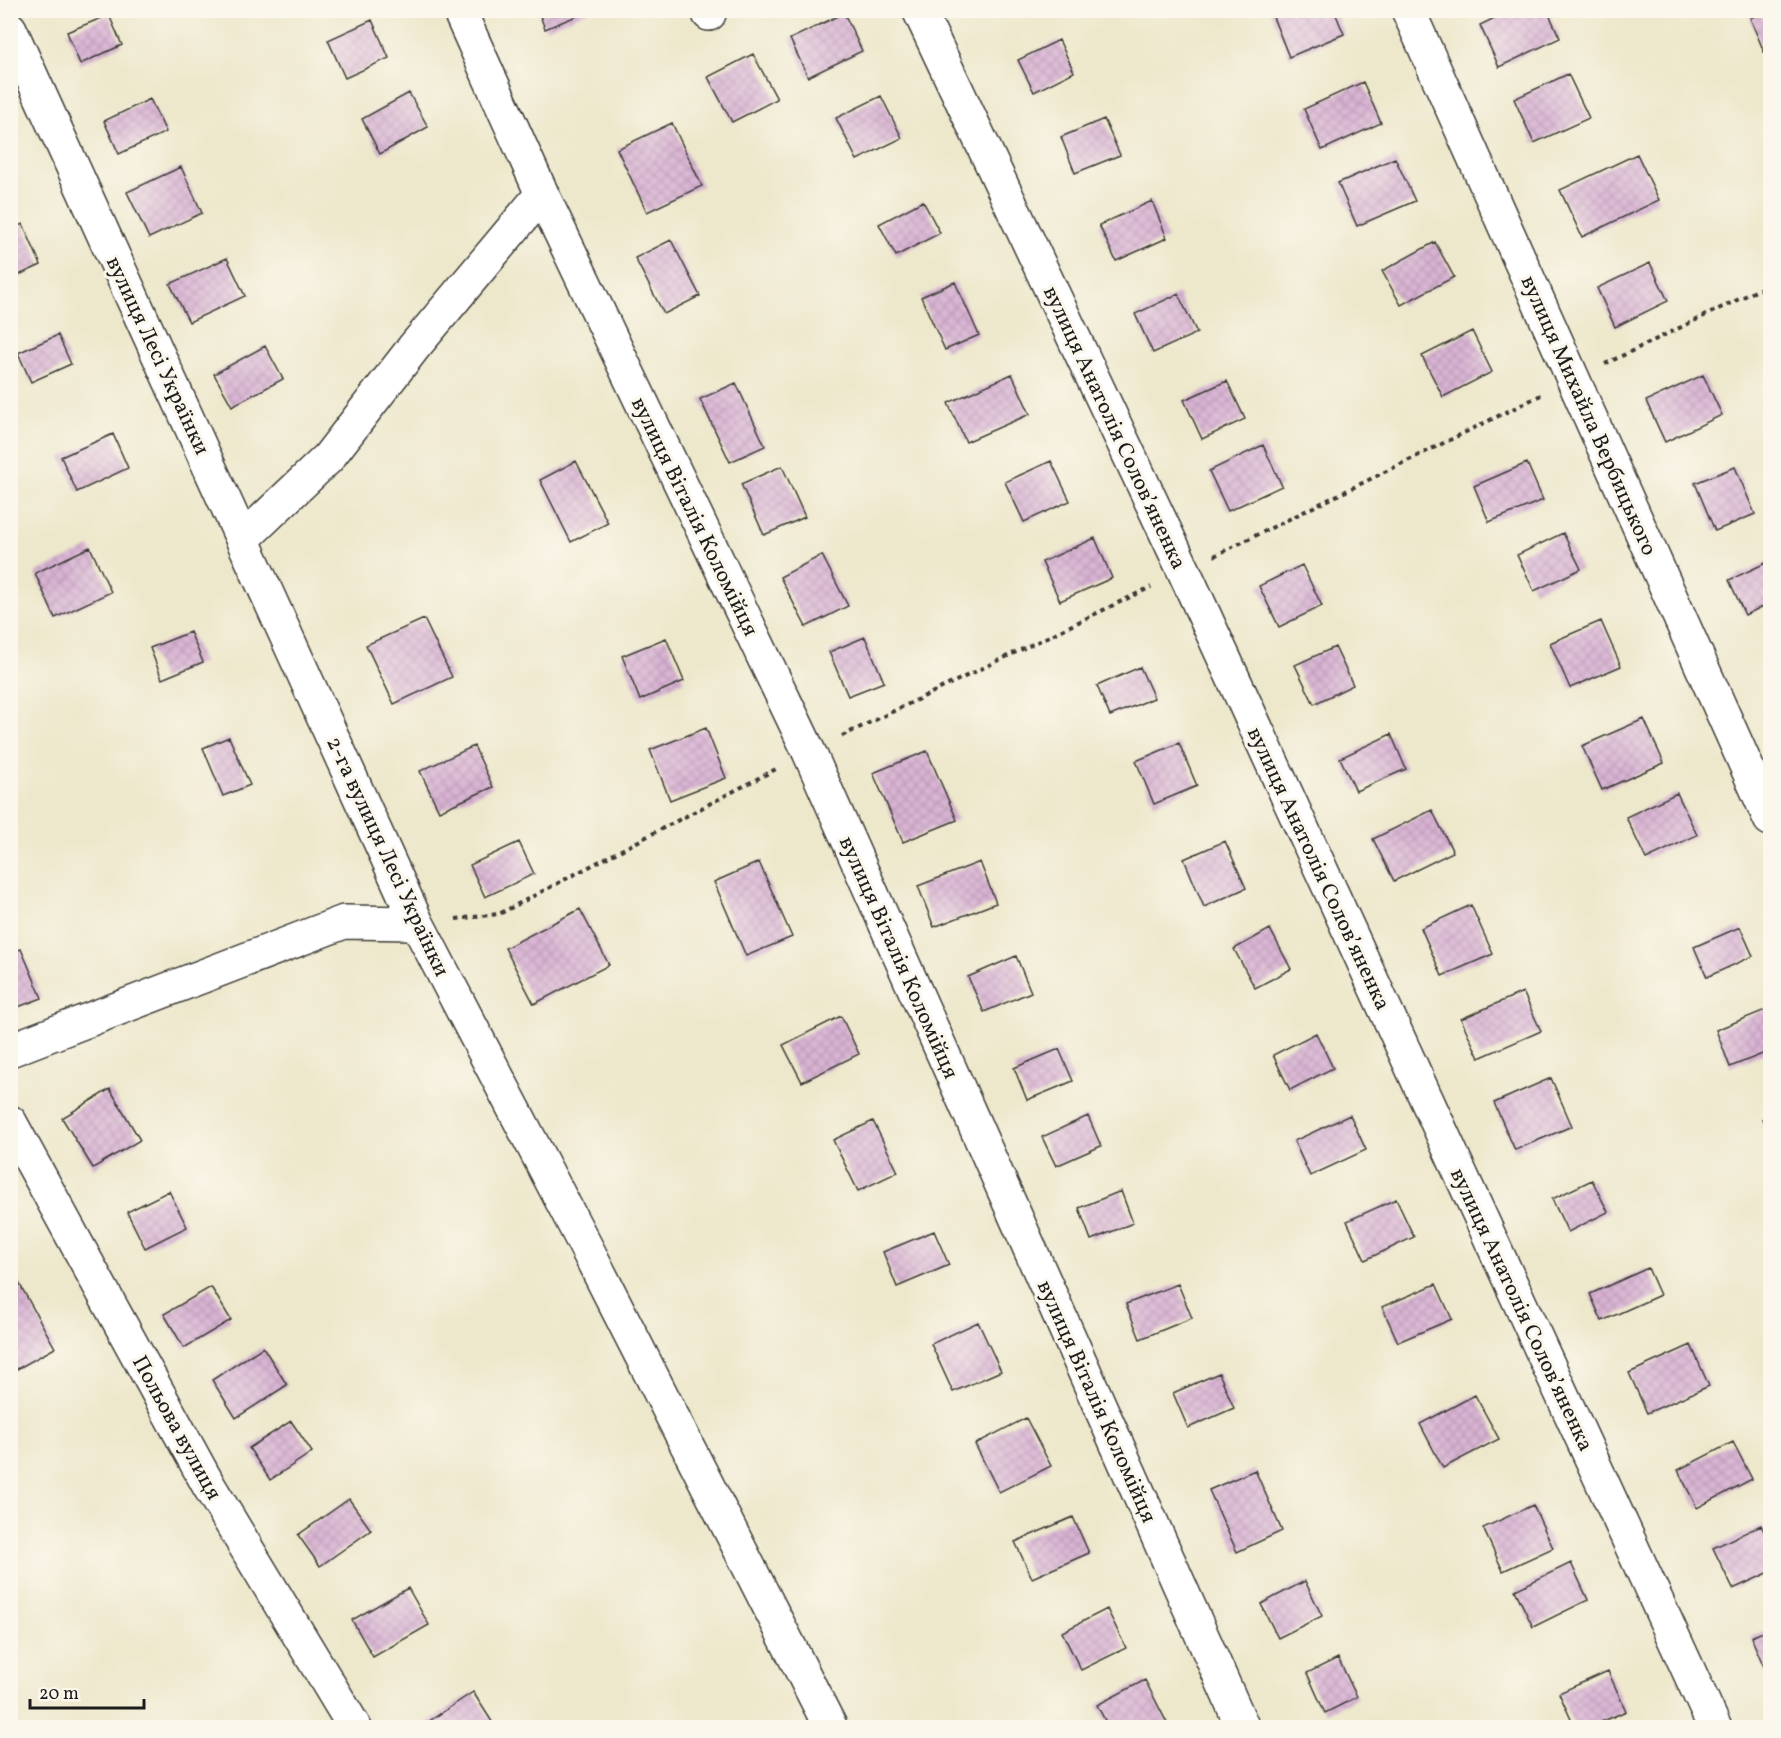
<svg xmlns="http://www.w3.org/2000/svg" width="1781" height="1738" font-family="Vollkorn,serif">
  <style>
    .building { fill: url(#building-cross-hatch) }
    .lines { fill: none; stroke-linecap: round; stroke-linejoin: round }
    .minor-casing { stroke: #3b3a36; stroke-width: 36 }
    .path { stroke: #3b3a36; stroke-width: 4; stroke-dasharray: 4.5 4.5; stroke-linecap: butt }
    .minor { stroke: #fff; stroke-width: 33 }
    .labels { text-anchor: middle; stroke-width: 6; stroke-linejoin: round; paint-order: stroke }
    .street-label { font-size: 22px; fill: #1c1c1c; stroke: #fbf7ec }
  </style>
  <defs>
    <pattern id="building-cross-hatch" width="8" height="8" patternUnits="userSpaceOnUse" patternTransform="scale(1.5)"><rect width="8" height="8" fill="#d9b4d4"/><path d="M0 0l8 8M0 8l8-8" fill="none" stroke="#ba9ab5"/></pattern>
  </defs>
  <rect width="100%" height="100%" fill="#fbf7ec"/>
  <filter id="ink" filterUnits="userSpaceOnUse"><feTurbulence type="fractalNoise" baseFrequency=".0167" numOctaves="2"/><feDisplacementMap in="SourceGraphic" scale="12" xChannelSelector="R" yChannelSelector="G"/><feConvolveMatrix kernelMatrix="1 2 1 2 8 2 1 2 1" color-interpolation-filters="sRGB"/></filter>
  <filter id="wash" filterUnits="userSpaceOnUse"><feTurbulence type="fractalNoise" baseFrequency=".008" numOctaves="4" result="noise"/><feDisplacementMap in="SourceGraphic" scale="24" xChannelSelector="R" yChannelSelector="G"/><feGaussianBlur stdDeviation="1.35" result="paint"/><feColorMatrix in="noise" values="0 0 0 0 0 0 0 0 0 0 0 0 0 0 0 0 0 1.4 0 .05"/><feComposite in="paint" operator="in"/></filter>
  <g filter="url(#wash)">
    <rect width="100%" height="100%" fill="#ede7cb"/>
    <g id="blocks">
      <!-- building -->
      <path class="building" d="M538,10H589V11L545,29Z
        M1275,10H1334L1344,34L1289,57L1271,12Z
        M1511,10H1547L1560,38L1499,67L1480,25Z
        M1770,10V49L1764,52L1750,18Z
        M844,13L862,51L808,77L790,39Z
        M109,15L122,45L80,64L67,32Z
        M372,20L389,58L345,78L328,40Z
        M1059,40L1074,72L1034,92L1018,60Z
        M753,54L777,99L732,122L708,77Z
        M1568,74L1589,118L1534,143L1514,99Z
        M1363,82L1381,123L1322,150L1304,109Z
        M409,93L428,127L380,154L362,119Z
        M881,96L902,138L857,160L836,118Z
        M150,99L166,132L119,154L104,121Z
        M1104,119L1120,155L1075,173L1061,137Z
        M672,123L702,186L647,212L617,149Z
        M1637,154L1659,200L1582,237L1560,190Z
        M1395,158L1415,201L1357,226L1338,183Z
        M181,167L202,213L149,238L127,192Z
        M923,201L940,233L896,256L879,224Z
        M1152,201L1167,238L1116,261L1099,225Z
        M23,224L41,265L10,279V229Z
        M671,240L700,296L664,314L635,258Z
        M1435,242L1454,277L1401,305L1382,271Z
        M227,258L245,296L189,322L170,284Z
        M1650,263L1668,301L1615,327L1597,288Z
        M955,282L979,335L945,350L921,297Z
        M1178,294L1197,333L1153,353L1135,314Z
        M1472,331L1492,372L1443,397L1422,356Z
        M58,335L71,364L31,382L18,353Z
        M265,346L283,379L232,406L214,374Z
        M1012,374L1030,414L966,442L948,403Z
        M1703,375L1722,415L1665,442L1646,401Z
        M1227,381L1245,419L1202,439L1184,400Z
        M736,383L765,446L730,462L700,399Z
        M113,434L128,468L77,492L61,457Z
        M1263,445L1282,486L1228,511L1209,471Z
        M576,461L608,523L571,542L540,480Z
        M1051,461L1070,501L1024,522L1005,482Z
        M1527,463L1543,500L1489,522L1474,486Z
        M782,466L805,517L764,535L741,484Z
        M1735,467L1755,514L1715,531L1695,483Z
        M1563,533L1581,569L1534,591L1517,555Z
        M1095,538L1112,578L1060,601L1042,562Z
        M90,547L111,592L55,618L35,573Z
        M822,555L848,606L806,627L780,577Z
        M1770,561V603L1745,615L1729,580Z
        M1302,565L1322,606L1279,627L1259,586Z
        M424,619L452,677L394,704L366,645Z
        M1601,621L1621,666L1570,688L1550,643Z
        M190,632L203,662L162,679L150,648Z
        M865,637L884,682L848,696L829,652Z
        M666,638L684,681L640,700L622,656Z
        M1335,647L1353,685L1314,704L1295,665Z
        M1140,667L1154,698L1110,716L1097,686Z
        M1644,719L1664,763L1602,790L1582,746Z
        M706,728L726,778L670,800L650,750Z
        M1391,734L1406,769L1356,791L1340,758Z
        M229,737L250,785L223,796L203,748Z
        M1179,743L1197,786L1154,804L1136,761Z
        M474,746L493,787L439,811L420,771Z
        M927,751L957,820L903,842L873,773Z
        M1677,793L1697,835L1646,859L1626,817Z
        M1432,810L1453,852L1394,881L1373,839Z
        M1225,841L1246,888L1204,907L1184,859Z
        M519,842L534,874L485,897L470,865Z
        M759,862L792,937L746,956L714,882Z
        M980,862L996,903L934,927L918,886Z
        M1471,905L1493,954L1442,976L1421,928Z
        M580,909L609,965L534,1004L505,948Z
        M1740,927L1753,956L1707,977L1694,947Z
        M1270,929L1291,969L1255,988L1234,949Z
        M21,949L42,998L10,1010V953Z
        M1016,956L1031,992L984,1012L968,977Z
        M1523,992L1541,1031L1479,1058L1461,1019Z
        M1770,1008V1051L1730,1067L1716,1030Z
        M841,1016L859,1054L802,1082L783,1045Z
        M1316,1033L1333,1068L1290,1090L1273,1055Z
        M1059,1049L1073,1081L1027,1100L1014,1068Z
        M1551,1078L1572,1126L1515,1150L1494,1103Z
        M110,1089L140,1140L93,1168L62,1118Z
        M1350,1115L1366,1150L1310,1176L1294,1141Z
        M1088,1116L1101,1146L1056,1166L1042,1137Z
        M1770,1116V1137L1762,1119Z
        M873,1121L898,1172L858,1191L833,1140Z
        M1592,1180L1608,1212L1568,1232L1552,1199Z
        M169,1191L187,1227L145,1248L127,1212Z
        M1121,1191L1133,1223L1091,1240L1079,1208Z
        M1396,1199L1414,1237L1365,1260L1347,1221Z
        M934,1231L949,1265L897,1287L883,1252Z
        M1648,1268L1660,1295L1602,1321L1590,1294Z
        M18,1281L55,1348L10,1373V1285Z
        M1178,1284L1192,1318L1140,1339L1126,1304Z
        M1436,1284L1452,1319L1398,1342L1382,1307Z
        M211,1287L231,1320L184,1348L164,1314Z
        M978,1322L1001,1371L953,1392L931,1344Z
        M1691,1345L1709,1386L1647,1413L1629,1373Z
        M263,1347L287,1385L236,1418L212,1380Z
        M1219,1373L1234,1408L1188,1428L1173,1393Z
        M1475,1395L1499,1439L1443,1468L1420,1424Z
        M1026,1418L1051,1466L999,1492L975,1444Z
        M291,1421L312,1452L270,1480L249,1448Z
        M1733,1442L1752,1479L1697,1508L1678,1470Z
        M1255,1470L1282,1531L1237,1552L1209,1490Z
        M349,1499L371,1530L320,1566L298,1535Z
        M1533,1505L1553,1548L1503,1571L1483,1528Z
        M1073,1517L1089,1553L1032,1578L1015,1542Z
        M1761,1525L1770,1544V1572L1733,1589L1713,1548Z
        M1571,1563L1588,1600L1533,1627L1515,1590Z
        M1305,1581L1322,1616L1278,1638L1261,1604Z
        M408,1588L429,1625L373,1657L352,1620Z
        M1107,1609L1126,1648L1081,1670L1062,1632Z
        M1770,1629V1666L1765,1669L1751,1637Z
        M1338,1658L1357,1697L1325,1713L1307,1673Z
        M1608,1671L1626,1711L1588,1728H1575L1559,1693Z
        M1145,1680L1167,1723L1158,1728H1109L1097,1705Z
        M473,1692L496,1728H419Z"/>
    </g>
  </g>
  <g filter="url(#ink)">
    <use href="#blocks" fill-opacity="0" stroke="#3b3a36" stroke-width="1.5"/>
    <g class="lines">
      <!-- minor casing -->
      <g class="minor-casing">
        <path id="minor" d="M459,10L542,194L809,752L1243,1728
          M708,10L709,14
          M919,10L1184,571L1715,1728
          M1408,10L1770,819
          M10,29L417,923L587,1249L831,1728
          M243,539L328,458L414,347L542,194
          M10,1050L344,922L417,923
          M10,1122L209,1486L355,1728"/>
      </g>
      <!-- path -->
      <path class="path" d="M1605,364L1770,284
        M1214,556L1541,395
        M842,736L1151,587
        M456,919L499,914L776,769"/>
      <!-- minor -->
      <use href="#minor" class="minor"/>
    </g>
  </g>
  <g class="labels">
    <!-- street labels -->
    <g class="street-label">
      <text transform="translate(159 355) rotate(65)" y="8">вулиця Лесі Українки</text>
      <text transform="translate(1590 415) rotate(66)" y="8">вулиця Михайла Вербицького</text>
      <text transform="translate(1116 427) rotate(65)" y="8">вулиця Анатолія Соловʼяненка</text>
      <text transform="translate(696 516) rotate(64)" y="8">вулиця Віталія Коломійця</text>
      <text transform="translate(389 856) rotate(65)" y="8">2-га вулиця Лесі Українки</text>
      <text transform="translate(1320 868) rotate(65)" y="8">вулиця Анатолія Соловʼяненка</text>
      <text transform="translate(900 957) rotate(66)" y="8">вулиця Віталія Коломійця</text>
      <text transform="translate(1523 1309) rotate(65)" y="8">вулиця Анатолія Соловʼяненка</text>
      <text transform="translate(1098 1401) rotate(66)" y="8">вулиця Віталія Коломійця</text>
      <text transform="translate(178 1427) rotate(61)" y="8">Польова вулиця</text>
    </g>
  </g>
  <!-- margin -->
  <rect width="1781" height="1738" fill="none" stroke="#fbf7ec" stroke-width="36"/>
  <!-- scale -->
  <path d="M30 1699v9h114v-9" fill="none" stroke="#1c1c1c" stroke-width="3"/>
  <text x="39" y="1699" font-size="18" fill="#1c1c1c" stroke="#fbf7ec" stroke-width="4.5" paint-order="stroke">20 m</text>
</svg>
